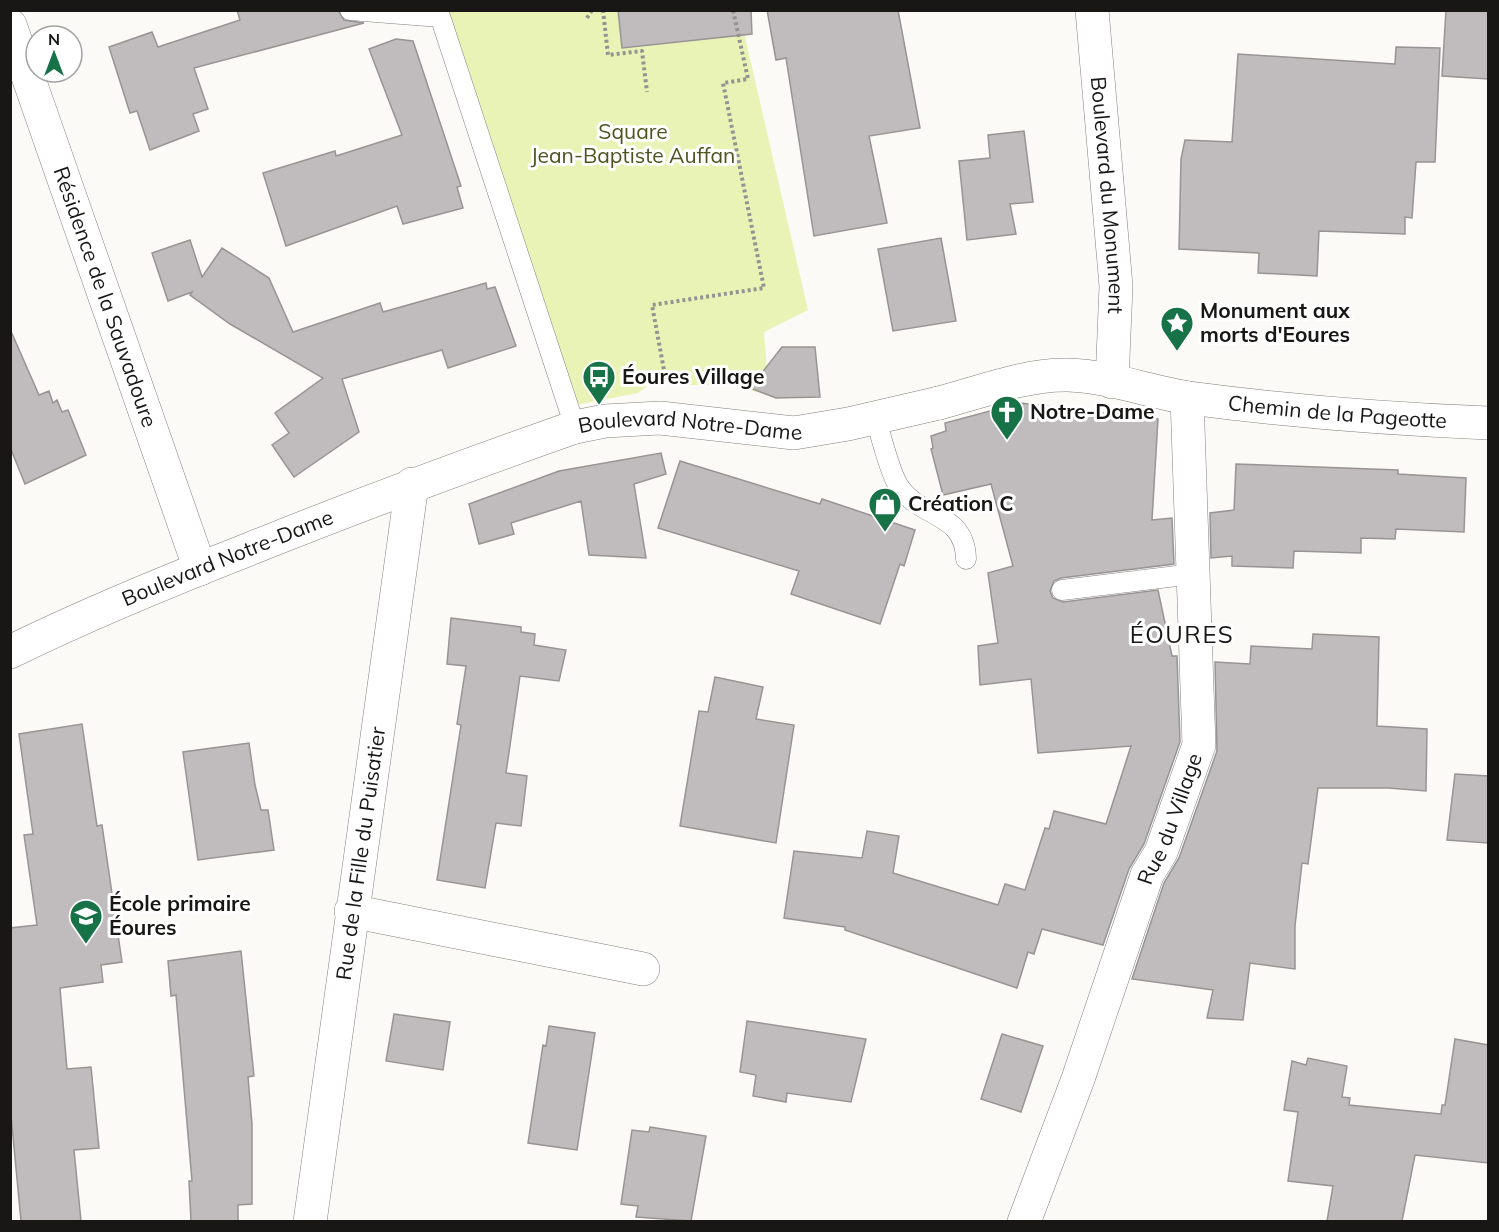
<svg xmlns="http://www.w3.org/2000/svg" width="1499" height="1232" font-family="Mulish,sans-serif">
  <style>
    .green { fill: #eaf3b6 }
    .building { fill: #c0bcbd; stroke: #989495; stroke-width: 1.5 }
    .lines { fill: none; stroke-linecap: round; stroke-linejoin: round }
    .lane-casing { stroke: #83817e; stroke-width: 21 }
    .street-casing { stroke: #83817e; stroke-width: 34 }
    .secondary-casing { stroke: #83817e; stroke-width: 34 }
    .path { stroke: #949391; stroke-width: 4; stroke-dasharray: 3 3; stroke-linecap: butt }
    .lane { stroke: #fff; stroke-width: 20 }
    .street { stroke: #fff; stroke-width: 33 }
    .secondary { stroke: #fff; stroke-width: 33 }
    .labels { text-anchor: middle; stroke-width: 6; stroke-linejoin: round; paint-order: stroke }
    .park-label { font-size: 21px; fill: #4e531f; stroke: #fff }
    .street-label { font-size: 21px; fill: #181716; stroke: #fff }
    .poi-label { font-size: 21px; font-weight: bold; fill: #181716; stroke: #fff; text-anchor: start }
    .quarter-label { font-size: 24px; letter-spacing: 1.5px; fill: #181716; stroke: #fff }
  </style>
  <rect width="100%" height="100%" fill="#fcfaf7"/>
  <!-- green -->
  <path class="green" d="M449,11H739L808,310L764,332L769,395L728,385H691L679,374L666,379L648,378L646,387L638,393L576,405Z"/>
  <!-- building -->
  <path class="building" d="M237,10H338L344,20L364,23L194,68L208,109L193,114L199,131L150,150L137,111L130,113L109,47L152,32L158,47L240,20Z
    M618,10H751L752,34L622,48Z
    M767,10H898L920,128L869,136L887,223L814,236L786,58L776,60Z
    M1446,10H1488V79L1442,76Z
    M396,39L413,41L461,186L457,187L463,208L403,224L397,206L286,246L263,173L335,151L336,156L402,135L369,49Z
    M1396,47L1440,48L1435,162H1416L1412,218L1405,217V234L1319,231L1317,276L1258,273L1259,253L1179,249L1181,159L1185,140L1232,142L1238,54L1395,64Z
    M1024,131L1033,202L1010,204L1016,234L967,240L959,161L990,158L988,135Z
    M941,238L956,321L893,331L878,249Z
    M190,240L202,277L222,248L269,278L293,332L380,303L383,312L486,283L487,289L495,287L516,346L448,368L442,350L342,379L359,432L294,477L272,445L289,433L275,413L323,378L230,324L190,295L192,292L168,301L152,253Z
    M10,329L39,395L49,391L53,403L57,400L62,412L68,410L86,455L25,484L10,447Z
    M782,347H815L820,397L776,398L750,388Z
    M1020,403L1082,410L1100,417L1103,413L1158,419L1152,520L1172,518L1174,564L1061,578L1054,581L1050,591L1053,598L1063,602L1158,590L1172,656H1177L1180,742L1144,844L1129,869L1103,945L1042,929L1034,954L1028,952L1017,988L845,930V927L784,918L794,851L862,858L867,831L899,836L893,873L998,905L1005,884L1025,890L1045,828L1049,829L1054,811L1106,824L1131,746L1038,753L1031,679L980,685L978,646L998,643L988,573L1013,566L991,484L943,495L931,449L933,448L931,436L946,431L945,423Z
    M661,453L666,474L634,484L646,558L589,555L581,501L511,523L514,534L479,544L469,504L559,471Z
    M680,461L820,504L822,499L915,530L904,566L900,564L880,624L791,594L799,571L658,528Z
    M1236,464L1398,470V474L1466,478L1464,532L1396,529L1395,539L1361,538V553L1294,551L1293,568L1232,566V556L1211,558L1210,513L1234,510Z
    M451,618L521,627V632L535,634L534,645L566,650L559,681L520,676L506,773L527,776L521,826L496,823L485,888L437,880L461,725L457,724L466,666L447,664Z
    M1313,634L1379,637L1377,726L1427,729L1426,791L1388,788H1318L1308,864L1302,863L1295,926V969L1250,963L1243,1020L1207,1018L1213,990L1132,979L1164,883L1179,858L1217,751L1215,662L1250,664L1251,646L1312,649Z
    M715,677L763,687L756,719L794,725L776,843L680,826L699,711L708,712Z
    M82,724L97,826L102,825L122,962L101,965L103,982L60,988L67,1069L91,1067L99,1148L74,1150L81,1221H21L10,1105V928L37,925L24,835L33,834L19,734Z
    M249,743L255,785L261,810H268L274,850L198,860L183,752Z
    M1455,774L1488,776V843L1447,840Z
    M241,951L254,1076L248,1077L252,1124V1204L238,1205V1221H191L189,1181H192L176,995L171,996L168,961Z
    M394,1014L450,1022L443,1070L386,1061Z
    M747,1021L866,1039L851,1102L787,1093L786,1102L753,1096L756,1075L740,1072Z
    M549,1026L595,1033L577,1150L528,1143L543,1045L546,1046Z
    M1002,1034L1043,1046L1021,1112L981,1099Z
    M1455,1039L1488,1045V1163L1415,1155L1402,1221H1327L1333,1186L1288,1181L1298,1112L1284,1110L1292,1061L1306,1065L1308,1058L1347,1066L1342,1097L1350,1098L1349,1105L1441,1114L1442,1105H1445Z
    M650,1127L706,1136L691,1221L636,1217L638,1206L621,1204L632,1130L649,1132Z"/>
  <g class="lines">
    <!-- lane casing -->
    <g class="lane-casing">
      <path id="lane" d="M350,10L440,17
        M438,10L575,427
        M875,418C882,437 888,468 898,485C919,519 965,511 966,559
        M1062,590L1193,574"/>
    </g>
    <!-- street casing -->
    <g class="street-casing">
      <g id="street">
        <path id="s1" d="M1092,10L1116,286L1112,382"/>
        <path id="s2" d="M10,25L200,569"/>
        <path id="s3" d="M575,427L605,421L660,418L794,433L848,424L939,403"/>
        <path d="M351,911L643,969"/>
        <path id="s4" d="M310,1222L412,484"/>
        <path id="s5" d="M1024,1222L1078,1079L1147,875L1161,852L1199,745L1187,398"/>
      </g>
    </g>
    <!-- secondary casing -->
    <g class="secondary-casing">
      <g id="secondary">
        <path id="s6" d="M939,403C981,392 1026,374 1068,375C1109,376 1149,392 1189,398C1288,411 1389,419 1488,423"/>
        <path id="s7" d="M10,652C89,613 170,580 252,548C359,505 467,465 575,427"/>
      </g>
    </g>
    <!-- path -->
    <path class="path" d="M603,10L608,55L642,51L647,92
      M587,18L592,10
      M666,381L652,305L764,288L723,83L748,79L733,10"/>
    <!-- lane -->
    <use href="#lane" class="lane"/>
    <!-- street -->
    <use href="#street" class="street"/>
    <!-- secondary -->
    <use href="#secondary" class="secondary"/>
  </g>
  <!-- icons -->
  <defs>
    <g id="sight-pin" transform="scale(1.725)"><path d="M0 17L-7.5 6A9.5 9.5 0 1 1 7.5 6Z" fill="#187247" stroke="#fff"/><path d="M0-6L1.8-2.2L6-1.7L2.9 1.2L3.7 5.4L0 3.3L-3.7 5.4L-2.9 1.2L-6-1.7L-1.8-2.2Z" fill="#fff"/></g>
    <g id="bus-pin" transform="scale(1.725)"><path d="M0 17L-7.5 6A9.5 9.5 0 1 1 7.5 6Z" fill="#187247" stroke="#fff"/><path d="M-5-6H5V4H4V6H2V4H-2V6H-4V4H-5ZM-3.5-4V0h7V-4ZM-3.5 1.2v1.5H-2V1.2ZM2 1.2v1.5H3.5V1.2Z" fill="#fff"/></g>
    <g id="church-pin" transform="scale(1.725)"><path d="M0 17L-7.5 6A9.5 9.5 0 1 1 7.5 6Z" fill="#187247" stroke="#fff"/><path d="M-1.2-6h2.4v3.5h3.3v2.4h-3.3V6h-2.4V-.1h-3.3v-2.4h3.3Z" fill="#fff"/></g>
    <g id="shop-pin" transform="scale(1.725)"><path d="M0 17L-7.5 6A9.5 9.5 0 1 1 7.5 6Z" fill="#187247" stroke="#fff"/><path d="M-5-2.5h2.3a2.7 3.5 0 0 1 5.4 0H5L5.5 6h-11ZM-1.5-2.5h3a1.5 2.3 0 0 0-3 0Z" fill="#fff"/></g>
    <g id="school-pin" transform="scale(1.725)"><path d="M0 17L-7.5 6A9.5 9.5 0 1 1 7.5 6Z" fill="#187247" stroke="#fff"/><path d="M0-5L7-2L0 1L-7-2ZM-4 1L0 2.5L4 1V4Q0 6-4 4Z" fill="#fff"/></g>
  </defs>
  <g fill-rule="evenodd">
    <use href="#sight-pin" x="1177" y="323"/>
    <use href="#bus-pin" x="599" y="377"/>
    <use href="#church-pin" x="1007" y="412"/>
    <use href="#shop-pin" x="885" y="504"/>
    <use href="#school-pin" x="86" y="916"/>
  </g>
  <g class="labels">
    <!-- park labels -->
    <g class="park-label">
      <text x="633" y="139">Square<tspan x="633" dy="24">Jean-Baptiste Auffan</tspan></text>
    </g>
    <!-- street labels -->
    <g class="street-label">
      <text dy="7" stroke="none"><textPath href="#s1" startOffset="186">Boulevard du Monument</textPath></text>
      <text dy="7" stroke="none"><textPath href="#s2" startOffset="288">Résidence de la Sauvadoure</textPath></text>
      <text dy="7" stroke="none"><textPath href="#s6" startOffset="405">Chemin de la Pageotte</textPath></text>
      <text dy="7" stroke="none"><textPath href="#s3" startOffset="116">Boulevard Notre-Dame</textPath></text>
      <text dy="7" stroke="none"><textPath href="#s7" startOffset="237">Boulevard Notre-Dame</textPath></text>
      <text dy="7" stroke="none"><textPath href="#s5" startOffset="429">Rue du Village</textPath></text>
      <text dy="7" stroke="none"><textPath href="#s4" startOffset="372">Rue de la Fille du Puisatier</textPath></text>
    </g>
    <!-- poi labels -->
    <g class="poi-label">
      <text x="1200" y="318">Monument aux<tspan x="1200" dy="24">morts d'Eoures</tspan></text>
      <text x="622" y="384">Éoures Village</text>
      <text x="1030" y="419">Notre-Dame</text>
      <text x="908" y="511">Création C</text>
      <text x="109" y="911">École primaire<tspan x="109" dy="24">Éoures</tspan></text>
    </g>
    <!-- quarter labels -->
    <g class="quarter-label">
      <text x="1182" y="643">ÉOURES</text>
    </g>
  </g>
  <!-- border -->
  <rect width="1499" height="1232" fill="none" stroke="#181716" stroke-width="24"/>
  <!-- north arrow -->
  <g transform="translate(54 54)"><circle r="28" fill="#ffffff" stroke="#a3a2a2" stroke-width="1.5"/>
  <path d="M0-4.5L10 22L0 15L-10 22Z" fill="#187247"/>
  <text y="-9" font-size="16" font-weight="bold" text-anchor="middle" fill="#181716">N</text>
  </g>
</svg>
